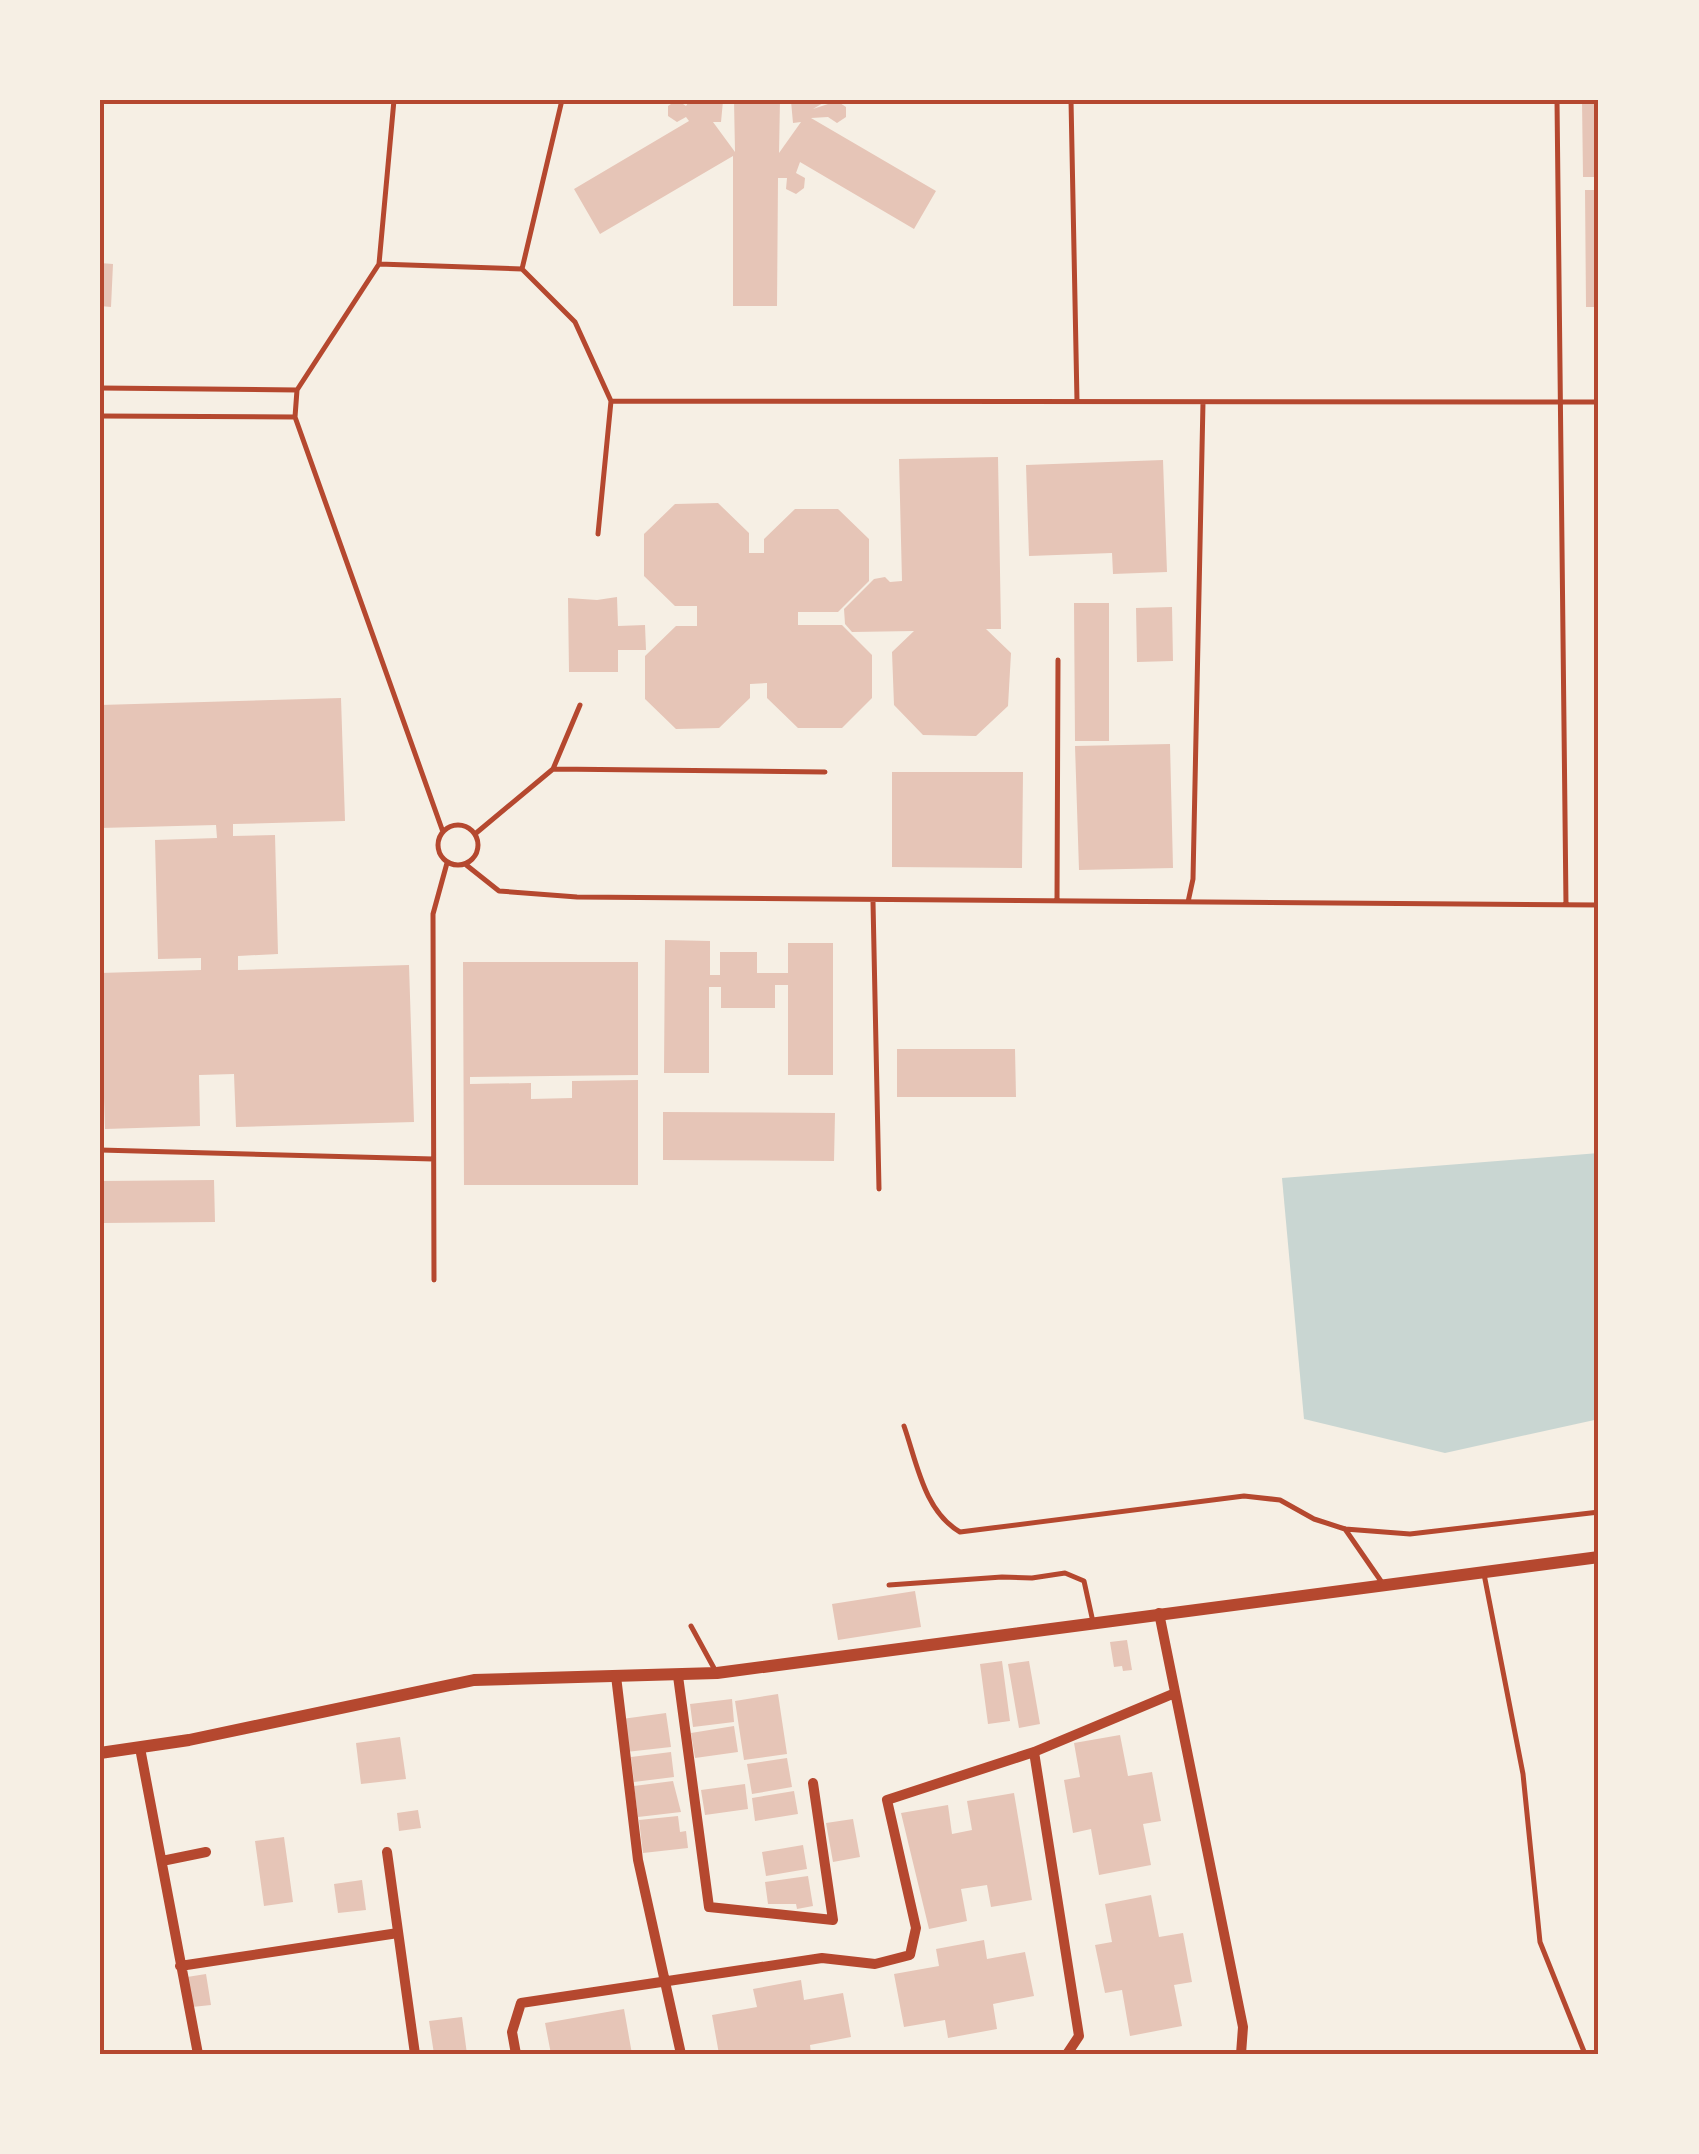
<svg xmlns="http://www.w3.org/2000/svg" width="1699" height="2154" font-family="'Alegreya Sans',sans-serif">
  <style>
    .water { fill: #c9d6d2 }
    .building { fill: #e6c5b7 }
    .lines { fill: none; stroke-linecap: round; stroke-linejoin: round }
    .service { stroke: #b5482f; stroke-width: 5 }
    .minor { stroke: #b5482f; stroke-width: 10 }
    .tertiary { stroke: #b5482f; stroke-width: 12 }
    .neatline { fill: none; stroke: #b5482f; stroke-width: 4 }
  </style>
  <rect width="100%" height="100%" fill="#f6efe4"/>
  <!-- water -->
  <path class="water" d="M1599,1153V1419L1445,1453L1304,1419L1282,1178Z"/>
  <!-- building -->
  <path class="building" d="M677,100L686,106L690,100L723,101L721,122H713L735,152L734,100H780L779,153L801,122L793,123L791,101L828,100L813,109L837,101L846,107V117L837,123L828,117L811,118L936,191L914,229L800,162L796,173L805,178L804,188L796,194L786,189L787,178H778L777,306H733V156L600,234L574,189L689,121L686,117L677,122L668,116V106Z
    M1582,100H1599V177H1583Z
    M1585,190H1599V307H1586Z
    M100,263L113,264L111,307L100,306Z
    M998,457L1001,629H986L1011,653L1008,706L976,736L923,735L894,705L892,652L914,631L852,632L845,624L844,609L874,579L885,577L890,582L902,581L899,459Z
    M1163,460L1167,572L1113,574L1112,553L1029,556L1026,465Z
    M718,503L749,533V553H764V539L795,509H838L869,539V581L838,612H798V625H842L872,655V698L842,728H798L767,698V683L750,684V698L719,728L676,729L645,699V656L676,626H697V606H675L644,576V534L675,504Z
    M617,597L618,626L645,625L646,650H618V672H569L568,598L597,600Z
    M1074,603H1109V741H1075Z
    M1172,607L1173,661L1137,662L1136,608Z
    M341,698L345,821L233,824V836L275,835L278,954L238,956V970L409,965L414,1122L236,1127L234,1074L199,1075L200,1126L105,1129L100,973L201,970V958L158,959L155,840L217,838L216,825L100,828V705Z
    M1170,744L1173,868L1079,870L1075,746Z
    M892,772H1023L1022,868L892,867Z
    M665,940L710,941V975H720V952H757V973H788V943H833V1075H788V985H775V1008H721V987H709V1073H664Z
    M463,962H638V1075L470,1077V1084L531,1083V1099L572,1098V1081L638,1080V1185H464Z
    M897,1049H1015L1016,1097H897Z
    M663,1112L835,1113L834,1161L663,1160Z
    M214,1180L215,1222L103,1223V1181Z
    M915,1591L921,1627L838,1640L832,1604Z
    M1127,1640L1132,1670L1123,1671L1122,1666L1114,1667L1110,1642Z
    M1002,1661L1010,1721L988,1724L980,1664Z
    M1029,1661L1040,1724L1019,1728L1008,1664Z
    M778,1694L787,1754L744,1760L735,1701Z
    M732,1699L734,1722L693,1727L690,1704Z
    M666,1713L671,1747L626,1752L622,1719Z
    M734,1726L738,1752L695,1758L691,1733Z
    M1120,1735L1128,1776L1152,1772L1161,1821L1143,1824L1151,1865L1099,1875L1091,1829L1073,1833L1064,1780L1080,1777L1074,1743Z
    M400,1737L406,1779L361,1784L356,1743Z
    M671,1752L674,1777L634,1782L631,1757Z
    M787,1758L792,1787L752,1794L747,1764Z
    M673,1781L681,1812L638,1817L634,1786Z
    M745,1784L748,1809L705,1815L701,1790Z
    M794,1791L798,1814L755,1821L752,1798Z
    M1014,1793L1032,1900L991,1907L987,1885L961,1889L967,1921L929,1929L901,1813L948,1805L952,1834L972,1830L967,1801Z
    M418,1810L421,1828L399,1831L397,1813Z
    M678,1816L680,1832L686,1831L688,1848L643,1853L639,1820Z
    M853,1819L860,1857L833,1862L826,1823Z
    M284,1837L293,1902L264,1906L255,1841Z
    M803,1845L807,1869L766,1876L762,1852Z
    M808,1876L813,1906L797,1909L796,1904H768L765,1882Z
    M362,1880L366,1910L338,1913L334,1884Z
    M1151,1895L1159,1937L1183,1933L1192,1982L1174,1985L1182,2026L1130,2036L1122,1990L1105,1993L1095,1945L1112,1942L1105,1904Z
    M984,1940L987,1959L1025,1952L1034,1996L993,2004L997,2029L948,2038L945,2020L904,2027L894,1974L939,1966L936,1949Z
    M206,1974L211,2005L192,2007L187,1977Z
    M801,1980L804,2000L843,1993L851,2037L810,2045L811,2054H719L712,2015L757,2007L753,1989Z
    M624,2009L632,2054H551L545,2023Z
    M462,2017L467,2054H434L429,2021Z"/>
  <g class="lines">
    <!-- service -->
    <path class="service" d="M394,100L379,264L297,390L295,417L443,832
      M1071,100L1077,401
      M1557,100L1566,905
      M379,264L522,269L575,322L611,401L598,534
      M522,269L562,100
      M100,388L297,390
      M611,401L1599,402
      M100,416L295,417
      M553,769L825,772
      M438 845a20 20 0 1 1 40 0a20 20 0 1 1-40 0Z
      M475,834L553,769L580,705
      M465,864L499,891L577,897L1599,905
      M1057,901L1058,660
      M873,902L879,1189
      M1188,902L1193,879L1203,402
      M100,1150L433,1159
      M434,1280L433,914L447,863
      M904,1426C917,1463 924,1511 960,1532L1244,1496L1280,1500L1314,1519L1345,1529L1410,1534L1599,1512
      M1345,1529L1383,1584
      M1484,1574L1523,1774L1540,1942L1585,2054
      M889,1585L1002,1577L1032,1578L1065,1573L1084,1581L1093,1622
      M691,1626L715,1670"/>
    <!-- minor -->
    <path class="minor" d="M1159,1613L1243,2027L1241,2054
      M616,1676L638,1860L681,2054
      M678,1676L709,1907L833,1920L813,1783
      M140,1748L198,2054
      M1034,1752L1079,2036L1067,2054
      M387,1852L415,2054
      M162,1861L206,1852
      M180,1966L398,1933
      M516,2054L512,2032L521,2003L822,1958L875,1964L910,1955L916,1928L887,1800L1034,1752L1175,1693"/>
    <!-- tertiary -->
    <path class="tertiary" d="M100,1753L189,1740L474,1680L717,1673L1599,1557"/>
  </g>
  <!-- border -->
  <rect width="1699" height="2154" fill="none" stroke="#f6efe4" stroke-width="205"/>
  <rect x="102" y="102" width="1494" height="1950" class="neatline"/>
</svg>
